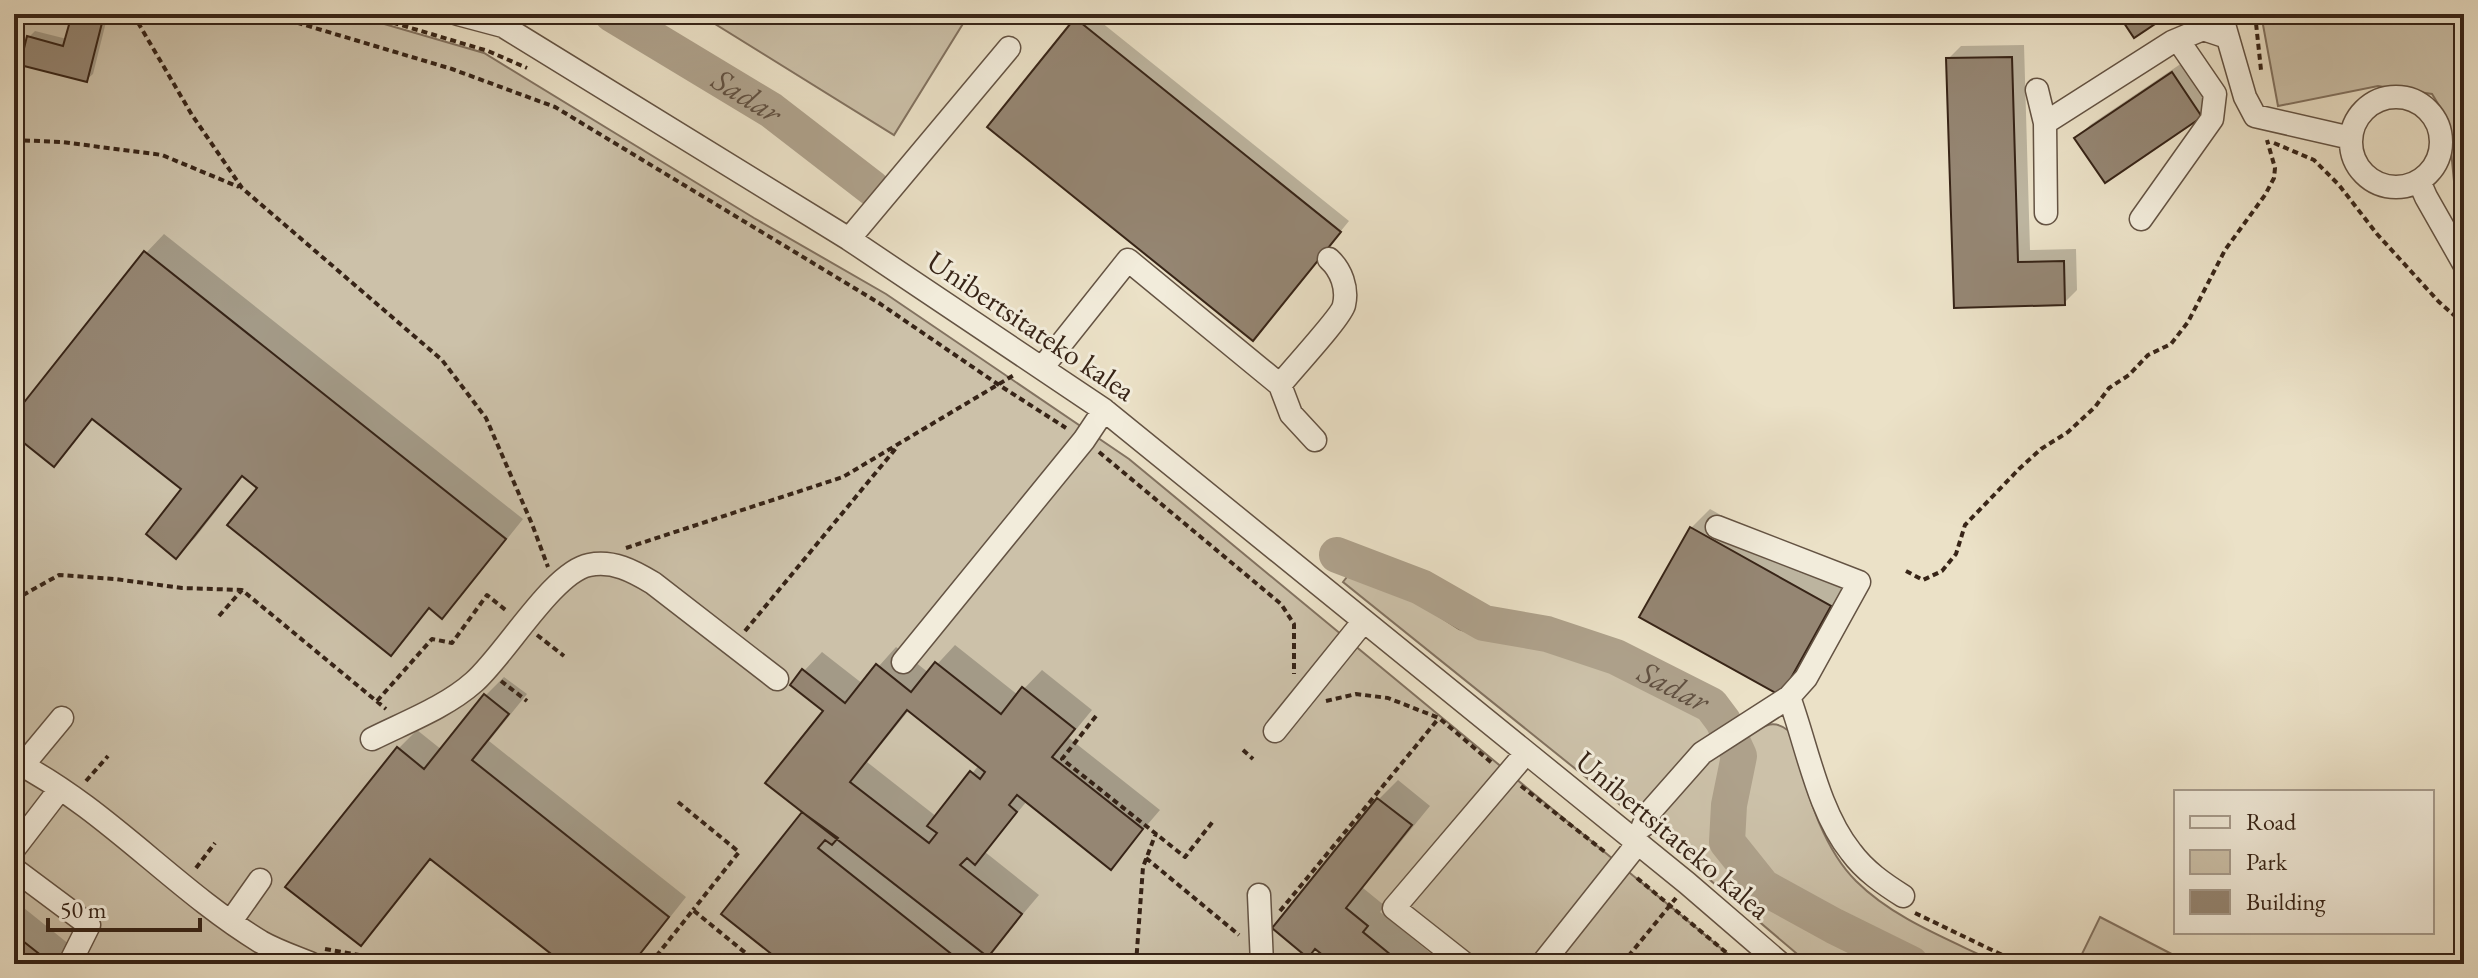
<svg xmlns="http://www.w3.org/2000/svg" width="2478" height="978" font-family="'EB Garamond',serif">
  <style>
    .green { fill: #ccc1a9; stroke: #827260; stroke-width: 2 }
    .shadow { fill: #0003; fill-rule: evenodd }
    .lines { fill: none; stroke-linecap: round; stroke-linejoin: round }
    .river { stroke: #aea18b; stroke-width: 36 }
    .building { fill: #958673; stroke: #372417; stroke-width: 2; fill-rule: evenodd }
    .minor-casing { stroke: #645343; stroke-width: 25 }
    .path { stroke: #372417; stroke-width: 4; stroke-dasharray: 6 4; stroke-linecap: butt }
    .minor { stroke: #f2ecdb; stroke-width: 22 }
    .labels { text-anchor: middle; stroke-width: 6; stroke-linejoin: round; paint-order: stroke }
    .street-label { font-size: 30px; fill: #372417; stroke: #f2ecdb }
    .water-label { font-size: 32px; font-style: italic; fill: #615040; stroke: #f2ecdb }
  </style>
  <rect width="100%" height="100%" fill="#ebe1c7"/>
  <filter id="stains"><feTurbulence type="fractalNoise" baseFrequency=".0025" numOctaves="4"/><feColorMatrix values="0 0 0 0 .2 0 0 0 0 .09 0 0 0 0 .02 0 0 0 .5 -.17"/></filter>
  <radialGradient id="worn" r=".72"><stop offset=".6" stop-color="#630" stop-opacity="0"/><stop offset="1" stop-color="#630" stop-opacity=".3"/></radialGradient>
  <!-- green -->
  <path class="green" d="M15,14H350L484,53L754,218L886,294L1129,459L1740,964H14Z
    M699,14H969L894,135Z
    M2261,14H2464V231L2458,222L2448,120L2432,94L2378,86L2278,106Z
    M1354,568L1389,584L1459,629L1488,639L1541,645L1601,662L1705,716L1750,734C1765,725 1774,719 1789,731C1805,781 1818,843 1856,881C1895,920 1951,940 1999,964H1809L1644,824L1343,582Z
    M2100,917L2191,964H2090L2080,958Z"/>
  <!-- shadow -->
  <path class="shadow" d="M74,14H108L93,74L86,80L29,37L35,31L67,39Z
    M1083,14H1091L1349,221L1262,328L1077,20Z
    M2024,45L2030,250L2076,249L2077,290L2064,303L1956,306L1948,59L1961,46Z
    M2185,61L2214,103L2201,116L2077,138L2090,125Z
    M164,234L523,519L460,598L442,616L431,607L391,653L259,487L244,475L195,538L176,556L184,489L94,418L54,464L14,433V418L146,253Z
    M1710,509L1848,587L1799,675L1780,694L1691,528Z
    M955,645L1018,695L1042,670L1092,710L1069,738L1160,810L1111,867L1027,801L985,852L1039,895L991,952L1006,964H787L724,914L805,812L825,711L804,671L822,652L863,684L896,647L929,673ZM909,710L979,765L937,817L867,762Z
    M504,677L527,694L489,741L686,897L633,964H567L432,858L379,925L360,944L398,749L417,730L442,750L486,695Z
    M1398,780L1430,806L1363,888L1385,906L1380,912L1444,964H1337L1316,947L1274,928L1379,799Z
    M14,900L90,961L87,964H14Z
    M1611,955L1622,964H1602Z"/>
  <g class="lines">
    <!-- river -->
    <g class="river">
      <path id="s1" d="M612,14L771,110L872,188"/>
      <path id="s2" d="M1337,555L1421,587L1484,623L1547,634L1616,657L1711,705L1723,721L1739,756L1729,805L1727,842L1763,887L1834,926L1911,964"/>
    </g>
  </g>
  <!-- building -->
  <path class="building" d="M72,14L104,15L87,82L20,65L27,36L63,46Z
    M2118,14H2170L2134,38Z
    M1075,18L1341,232L1253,341L987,127Z
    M2012,57L2018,262L2064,261L2065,305L1954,308L1946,58Z
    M2172,72L2202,117L2105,183L2074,138Z
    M144,251L506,539L442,619L429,608L391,656L227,525L257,488L242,476L176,559L146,534L181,489L92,419L54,467L14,435V415Z
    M1690,527L1831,606L1781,696L1639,617Z
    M935,662L1001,714L1022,687L1075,729L1052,757L1143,829L1111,870L1017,795L1009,805L1017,812L975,865L967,858L960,865L1022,914L988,957L765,783L823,711L790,685L802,669L845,703L876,664L911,692ZM907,710L985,772L980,779L970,771L927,826L937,833L929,843L850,782Z
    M484,694L509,714L472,760L669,917L632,964H564L430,859L361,946L285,887L397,747L424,769Z
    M1377,798L1412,825L1346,908L1368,926L1363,932L1402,964H1334L1315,949L1308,958L1272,928Z
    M802,812L838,838L832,845L825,840L818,848L964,964H784L721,914Z
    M14,934L52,964H14Z"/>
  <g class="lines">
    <!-- minor casing -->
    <g class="minor-casing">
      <path id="minor" d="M458,14L503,26L849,239L1104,410L1687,883L1781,964
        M2221,14L2245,97L2255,116L2351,138
        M2037,90L2045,123
        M2351 142a45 45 0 1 1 90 0a45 45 0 1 1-90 0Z
        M2419,181L2426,197L2464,264
        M2046,213L2045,123L2172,42L2203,29L2227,37
        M2141,219L2212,119L2215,94L2178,40
        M849,239L1009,48
        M1042,368L1128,260L1280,385L1291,414L1315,440
        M1280,385C1290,372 1342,316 1344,305C1348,288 1341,270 1329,259
        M903,662L1084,440L1104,410
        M1789,697C1807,746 1818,811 1851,852C1865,871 1884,884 1903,896
        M1275,731L1363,622
        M372,739C406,722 446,707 474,682C505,655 553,572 589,565C613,560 633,571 653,583L777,679
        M14,761C106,808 174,889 261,942C277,951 295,957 312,964
        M23,765L62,718
        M1643,826L1649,813L1702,753L1789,697L1806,678L1859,582L1717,527
        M14,849L60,789
        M14,869L89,925L72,959
        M1259,895L1262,964
        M231,921L260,880
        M1465,964L1394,908L1526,753
        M1542,964L1638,843"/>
    </g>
    <!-- path -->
    <path class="path" d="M133,14L192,115L242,188L442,360L486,418L532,524L548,567
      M268,14L452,69L555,107L879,303L999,385L1066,428
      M364,14L488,51L527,68
      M2255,14L2261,70
      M14,140L62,142L162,155L239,187
      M2274,143L2314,160L2339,185L2377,234L2439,302L2464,324
      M1099,452L1281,604L1294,624V674
      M626,548L843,477L1014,375
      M1906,571L1923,580L1942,571L1956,554L1965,525L2019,469L2041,449L2068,432L2095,407L2109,388L2129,375L2148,355L2171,344L2188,322L2225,250L2265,195L2274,178L2275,168L2267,140
      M14,600L59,575L115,579L182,588L242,590L386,709
      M219,616L242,590
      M745,631L897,447
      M537,635L564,656
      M501,681L527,701
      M377,701L432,639L452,643L487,595L508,612
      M1326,701L1356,694L1388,698L1439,718L1492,763
      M1096,716L1062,759L1185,857L1214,820
      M1243,750L1253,759
      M86,781L108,756
      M1521,786L1605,852
      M678,802L739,852L693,910
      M1146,858L1239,935
      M196,868L215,843
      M1637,878L1740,964
      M1280,911L1439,718
      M1915,913L2021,964
      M325,949L409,964
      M1800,955L1810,964
      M650,964L693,910L759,964
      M1136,964L1143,867L1156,833
      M1622,964L1676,898"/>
    <!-- minor -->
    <use href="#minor" class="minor"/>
  </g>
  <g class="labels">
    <!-- street labels -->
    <g class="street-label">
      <text transform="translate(1031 326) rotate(34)" y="10">Unibertsitateko kalea</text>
      <text transform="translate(1673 835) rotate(40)" y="10">Unibertsitateko kalea</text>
    </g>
    <!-- water labels -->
    <g class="water-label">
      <text dy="11" stroke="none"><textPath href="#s1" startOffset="158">Sadar</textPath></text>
      <text dy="11" stroke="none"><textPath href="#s2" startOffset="364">Sadar</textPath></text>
    </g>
  </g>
  <!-- margin -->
  <rect width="2478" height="978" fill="none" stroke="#ebe1c7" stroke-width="48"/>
  <rect x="16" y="16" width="2446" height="946" fill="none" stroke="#372417" stroke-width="4"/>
  <rect x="24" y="24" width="2430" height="930" fill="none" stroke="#372417" stroke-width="2"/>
  <!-- legend -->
  <rect x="2174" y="790" width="260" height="144" fill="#f2ecdb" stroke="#a79c8d" stroke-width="2"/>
  <rect x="2190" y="816" width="40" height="12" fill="#f2ecdb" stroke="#a79c8d" stroke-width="2"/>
  <text x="2246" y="830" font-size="24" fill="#372417">Road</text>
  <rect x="2190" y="850" width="40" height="24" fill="#ccc1a9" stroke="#a79c8d" stroke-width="2"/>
  <text x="2246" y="870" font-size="24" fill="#372417">Park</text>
  <rect x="2190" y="890" width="40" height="24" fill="#958673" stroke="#a79c8d" stroke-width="2"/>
  <text x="2246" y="910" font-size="24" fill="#372417">Building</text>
  <!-- scale -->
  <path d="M48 918v12h152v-12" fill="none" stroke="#372417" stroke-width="4"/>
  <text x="60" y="918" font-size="24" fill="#372417" stroke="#f2ecdb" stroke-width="6" paint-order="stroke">50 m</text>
  <rect width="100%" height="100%" filter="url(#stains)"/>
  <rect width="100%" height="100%" fill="url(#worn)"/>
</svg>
